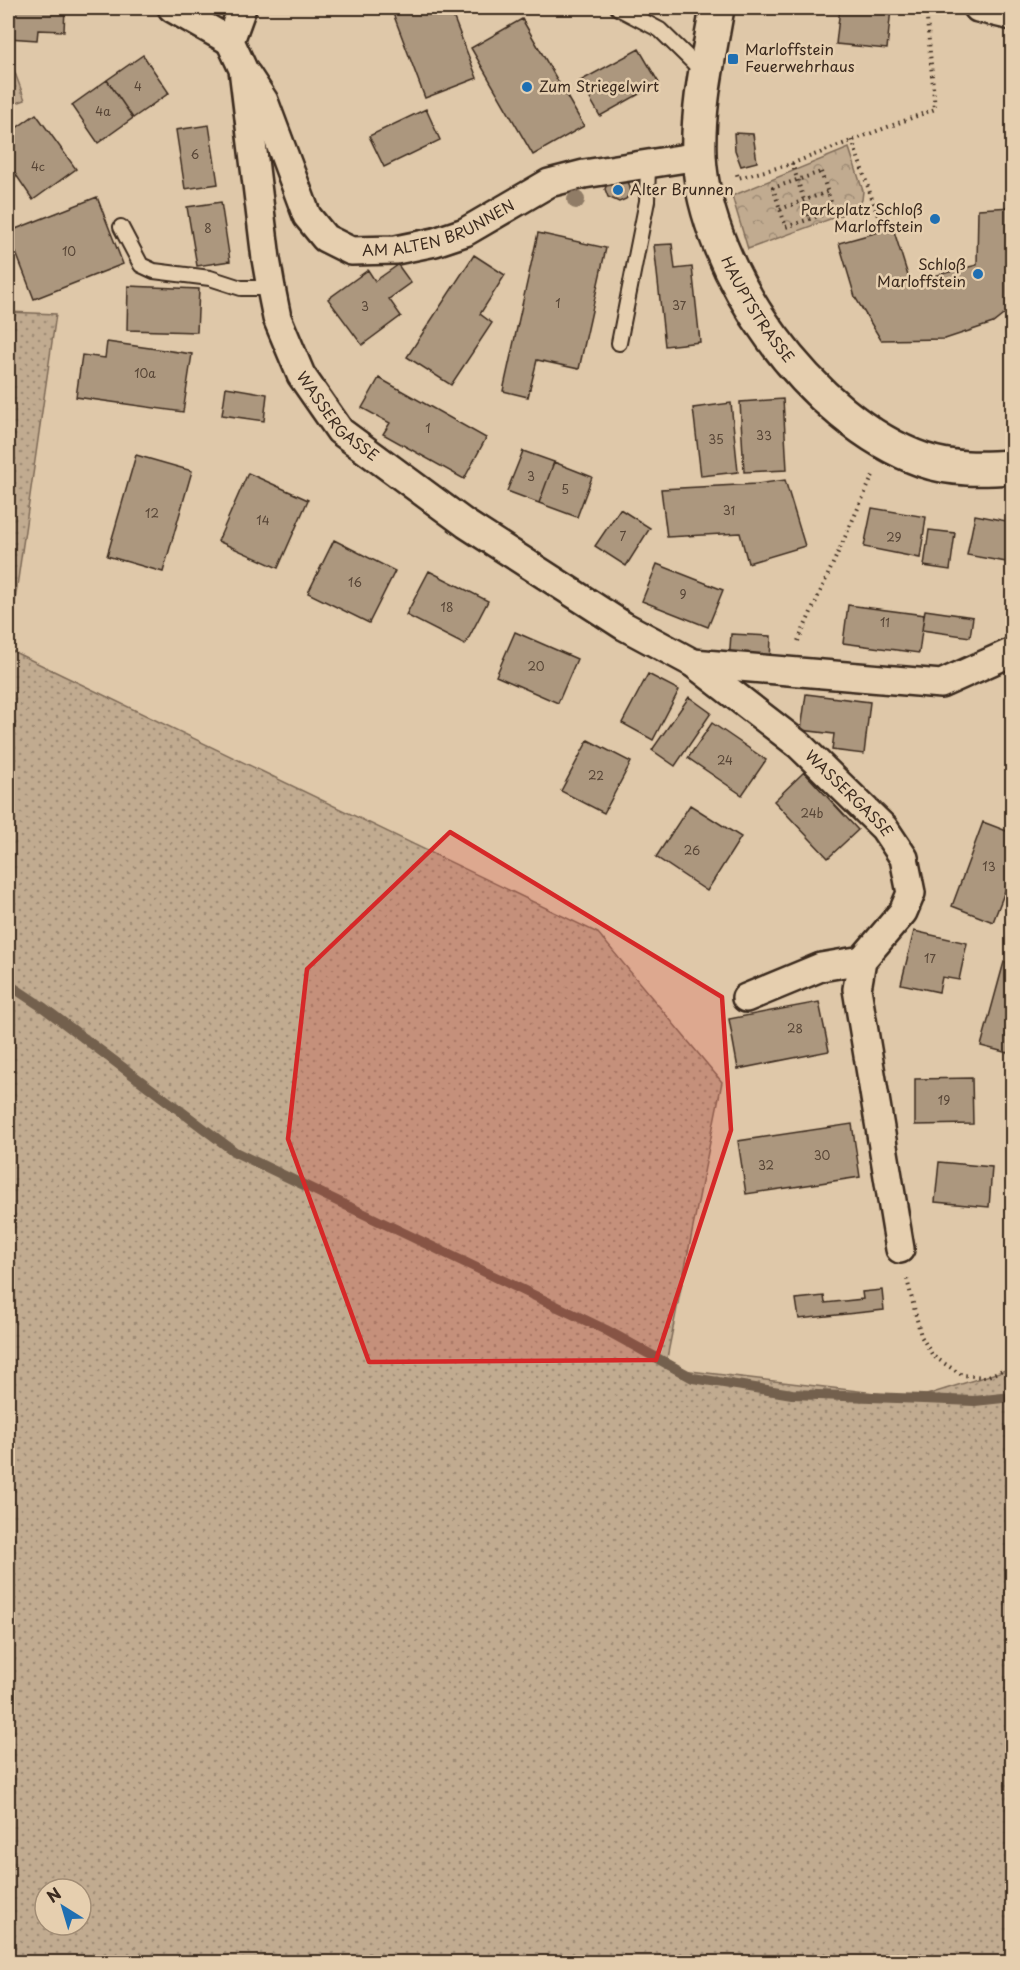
<svg xmlns="http://www.w3.org/2000/svg" width="1020" height="1970" font-family="'Playpen Sans',sans-serif">
  <style>
    .grass { fill: url(#grass-dots); stroke: #7e6a57; stroke-width: 1.5; fill-rule: evenodd }
    .park { fill: url(#park-crowns); stroke: #7e6a57; stroke-width: 1.5 }
    .lines { fill: none; stroke-linecap: round; stroke-linejoin: round }
    .stream { stroke: #73604d; stroke-width: 10 }
    .building { fill: #ac977e; stroke: #3b2a1e; stroke-width: 1.5 }
    .lane-casing { stroke: #3b2a1e; stroke-width: 18 }
    .street-casing { stroke: #3b2a1e; stroke-width: 32 }
    .secondary-casing { stroke: #3b2a1e; stroke-width: 38 }
    .path { stroke: #3b2a1e; stroke-width: 4; stroke-dasharray: 1.5 4.5; stroke-linecap: butt }
    .lane { stroke: #e6cfaf; stroke-width: 14 }
    .street { stroke: #e6cfaf; stroke-width: 27 }
    .secondary { stroke: #e6cfaf; stroke-width: 33 }
    .tree { fill: #907c66 }
    .marked { fill: #d62828; fill-opacity: 0.2; stroke: #d62828; stroke-width: 4.5; stroke-linejoin: round }
    .poi-dot { fill: #1f6fb2; stroke: #e6cfaf; stroke-width: 2 }
    .labels { text-anchor: middle; stroke-width: 5; stroke-linejoin: round; paint-order: stroke }
    .number-label { font-size: 12px; fill: #574536 }
    .poi-label { font-size: 15px; fill: #3b2a1e; stroke: #e6cfaf; text-anchor: start }
    .street-label { font-size: 15px; fill: #3b2a1e; stroke: #e6cfaf }
  </style>
  <defs>
    <pattern id="grass-dots" width="8" height="8" patternUnits="userSpaceOnUse" patternTransform="scale(1.5)"><rect width="8" height="8" fill="#c1ab90"/><path d="M2 2h.1M6 6h.1" fill="none" stroke="#9e8b75" stroke-width="1.8" stroke-linecap="round"/></pattern>
    <pattern id="park-crowns" width="20" height="18" patternUnits="userSpaceOnUse" patternTransform="scale(1.5)"><rect width="20" height="18" fill="#c1ab90"/><path d="M2 6a3 3 0 1 1 6 0M12 15a3 3 0 1 1 6 0" fill="none" stroke="#9e8b75"/></pattern>
  </defs>
  <rect width="100%" height="100%" fill="#dfc8a9"/>
  <filter id="ink" filterUnits="userSpaceOnUse"><feTurbulence type="fractalNoise" baseFrequency=".0167" numOctaves="2"/><feDisplacementMap in="SourceGraphic" scale="12" xChannelSelector="R" yChannelSelector="G"/><feConvolveMatrix kernelMatrix="1 2 1 2 8 2 1 2 1" color-interpolation-filters="sRGB"/></filter>
  <g filter="url(#ink)">
    <!-- grass -->
    <path class="grass" d="M8,54L25,100L8,106Z
      M8,312L56,314L8,649L598,933L722,1082L665,1368L917,1398L1012,1368V1962H8ZM45,1889H81V1925H45Z"/>
    <!-- park -->
    <path class="park" d="M849,148L863,191L862,200L855,210L748,249L732,196Z"/>
    <g class="lines">
      <!-- stream -->
      <path class="stream" d="M8,984L44,1008L235,1152L606,1330L693,1378L792,1394L975,1401L1012,1397"/>
    </g>
    <!-- building -->
    <path class="building" d="M8,8H65L64,31L38,30L37,40L8,38Z
      M391,8H450L477,78L425,98Z
      M752,8H794L795,14L752,13Z
      M840,8H891L887,49L836,44Z
      M522,19L584,126L533,155L471,48Z
      M639,49L659,83L600,116L580,81Z
      M143,55L169,93L133,118L107,80Z
      M107,80L133,118L98,143L72,105Z
      M426,109L440,140L384,167L369,136Z
      M36,114L76,169L33,200L8,163V134Z
      M209,125L218,184L185,189L176,130Z
      M734,133L753,134L757,162L741,166L735,150Z
      M628,180L631,192L626,199L619,202L608,197L605,189L608,181Z
      M97,197L123,264L34,299L8,232Z
      M221,202L230,261L197,266L187,207Z
      M1012,207V308L993,323L945,339L881,340L855,297L839,243L893,228L910,282L977,265L978,209Z
      M538,233L606,248L579,369L537,360L528,397L503,391Z
      M672,244L675,269L692,267L700,342L665,346L654,245Z
      M474,255L505,275L480,314L492,323L451,385L407,357Z
      M398,265L411,283L389,299L401,316L362,345L328,299L368,270L375,281Z
      M128,286L199,289L197,332L127,330Z
      M107,342L192,354L183,412L76,397L82,355L105,358Z
      M379,378L486,438L464,479L383,434L390,423L362,408Z
      M226,387L267,394L264,421L222,415Z
      M783,399L787,470L744,472L740,402Z
      M731,403L738,472L701,476L693,408Z
      M523,451L554,462L539,503L507,491Z
      M136,455L192,471L163,572L107,556Z
      M554,462L592,477L577,517L539,503Z
      M248,473L308,500L278,568L218,541Z
      M785,480L805,546L748,563L740,533L667,537L661,489L757,484Z
      M872,508L926,517L920,558L864,547Z
      M620,509L650,528L626,566L595,546Z
      M975,515L1012,522V563L967,555Z
      M929,530L955,533L950,570L924,566Z
      M334,540L395,571L369,623L308,593Z
      M657,564L723,590L708,627L642,601Z
      M429,571L488,601L465,645L406,615Z
      M848,605L924,615L919,653L843,643Z
      M925,610L973,617L970,637L922,630Z
      M515,632L577,659L558,703L496,676Z
      M731,634L771,636L770,664L729,662Z
      M648,674L679,690L653,740L622,723Z
      M806,694L870,702L864,754L832,750L834,734L801,730Z
      M689,697L711,713L675,766L652,750Z
      M712,723L766,760L742,795L688,758Z
      M588,740L631,762L604,813L561,791Z
      M804,772L858,830L828,858L774,801Z
      M690,805L741,837L707,891L656,857Z
      M983,822L1012,833V873L993,922L952,906Z
      M914,931L967,943L959,980L942,977L939,992L901,984Z
      M1004,962L1012,964V1054L981,1046Z
      M819,1002L829,1051L738,1069L729,1019Z
      M972,1078L973,1124L915,1125V1079Z
      M852,1124L860,1177L746,1194L738,1141Z
      M939,1162L992,1167L989,1207L935,1202Z
      M882,1290L884,1310L799,1319L796,1299L824,1296L825,1303L863,1299L862,1292Z"/>
    <g class="lines">
      <!-- lane casing -->
      <g class="lane-casing">
        <path id="lane" d="M618,8L660,30L704,73
          M121,227L141,265L154,271L210,278L241,288H271
          M619,343L647,201L648,165"/>
      </g>
      <!-- street casing -->
      <g class="street-casing">
        <g id="street">
          <path d="M172,8L230,41"/>
          <path id="s1" d="M242,8L230,41L243,69L266,259L271,288L277,318L301,375L340,431L466,524L624,626L693,663L799,745L884,828L904,858L911,893L903,912L862,960L857,989L900,1249"/>
          <path d="M978,8L1012,16"/>
          <path id="s2" d="M247,75L264,101L307,216L325,238L351,251L396,250L435,242L465,232L549,183L584,174L699,156"/>
          <path d="M693,663L941,684L1012,652"/>
          <path d="M746,998L821,967L862,960"/>
        </g>
      </g>
      <!-- secondary casing -->
      <g class="secondary-casing">
        <g id="secondary">
          <path id="s3" d="M717,8C709,56 697,106 699,156C705,272 812,421 923,460C952,470 982,469 1012,467"/>
        </g>
      </g>
      <!-- path -->
      <path class="path" d="M852,140L881,225
        M792,163L810,219
        M821,172L834,211L786,227L773,188Z
        M737,174L738,178L788,165L935,109L926,8
        M780,209L828,192
        M798,641L874,473
        M907,1279L921,1336L933,1356L962,1375L986,1377L1012,1366"/>
      <!-- lane -->
      <use href="#lane" class="lane"/>
      <!-- street -->
      <use href="#street" class="street"/>
      <!-- secondary -->
      <use href="#secondary" class="secondary"/>
    </g>
    <!-- trees -->
    <circle class="tree" cx="576" cy="200" r="9"/>
  </g>
  <!-- marked area -->
  <path class="marked" d="M450,832L722,997L731,1130L656,1360L369,1362L288,1139L307,969Z"/>
  <!-- markers -->
  <g class="poi-dot">
    <rect x="727" y="53" width="12" height="12" rx="3"/>
    <circle cx="527" cy="87" r="6"/>
    <circle cx="618" cy="190" r="6"/>
    <circle cx="935" cy="219" r="6"/>
    <circle cx="978" cy="274" r="6"/>
  </g>
  <g class="labels">
    <!-- number labels -->
    <g class="number-label">
      <text x="138" y="91">4</text>
      <text x="103" y="116">4a</text>
      <text x="195" y="159">6</text>
      <text x="38" y="171">4c</text>
      <text x="208" y="233">8</text>
      <text x="69" y="256">10</text>
      <text x="558" y="308">1</text>
      <text x="679" y="310">37</text>
      <text x="365" y="311">3</text>
      <text x="145" y="378">10a</text>
      <text x="428" y="433">1</text>
      <text x="764" y="440">33</text>
      <text x="716" y="444">35</text>
      <text x="531" y="481">3</text>
      <text x="565" y="494">5</text>
      <text x="729" y="515">31</text>
      <text x="152" y="518">12</text>
      <text x="263" y="525">14</text>
      <text x="623" y="541">7</text>
      <text x="894" y="542">29</text>
      <text x="355" y="587">16</text>
      <text x="683" y="599">9</text>
      <text x="447" y="612">18</text>
      <text x="885" y="627">11</text>
      <text x="536" y="671">20</text>
      <text x="725" y="765">24</text>
      <text x="596" y="780">22</text>
      <text x="812" y="818">24b</text>
      <text x="692" y="855">26</text>
      <text x="989" y="871">13</text>
      <text x="930" y="963">17</text>
      <text x="795" y="1033">28</text>
      <text x="944" y="1105">19</text>
      <text x="822" y="1160">30</text>
      <text x="766" y="1170">32</text>
    </g>
    <!-- poi labels -->
    <g class="poi-label">
      <text x="745" y="55">Marloffstein<tspan x="745" dy="17">Feuerwehrhaus</tspan></text>
      <text x="539" y="92">Zum Striegelwirt</text>
      <text x="630" y="195">Alter Brunnen</text>
      <text x="923" y="215" text-anchor="end">Parkplatz Schloß<tspan x="923" dy="17">Marloffstein</tspan></text>
      <text x="966" y="270" text-anchor="end">Schloß<tspan x="966" dy="17">Marloffstein</tspan></text>
    </g>
    <!-- street labels -->
    <g class="street-label">
      <text dy="5" stroke="none"><textPath href="#s2" startOffset="303">AM ALTEN BRUNNEN</textPath></text>
      <text dy="5" stroke="none"><textPath href="#s3" startOffset="316">HAUPTSTRASSE</textPath></text>
      <text dy="5" stroke="none"><textPath href="#s1" startOffset="435">WASSERGASSE</textPath></text>
      <text dy="5" stroke="none"><textPath href="#s1" startOffset="1074">WASSERGASSE</textPath></text>
    </g>
  </g>
  <!-- margin -->
  <rect width="1020" height="1970" fill="none" stroke="#e6cfaf" stroke-width="30"/>
  <rect x="15" y="15" width="990" height="1940" fill="none" stroke="#3b2a1e" stroke-width="2" filter="url(#ink)"/>
  <!-- north arrow -->
  <g transform="translate(63 1907) rotate(323)"><circle r="28" fill="#e6cfaf" stroke="#a28d75" stroke-width="1.5"/>
  <path d="M0-4.5L10 22L0 15L-10 22Z" fill="#1f6fb2"/>
  <text y="-9" font-size="16" font-weight="bold" text-anchor="middle" fill="#3b2a1e">N</text>
  </g>
</svg>
